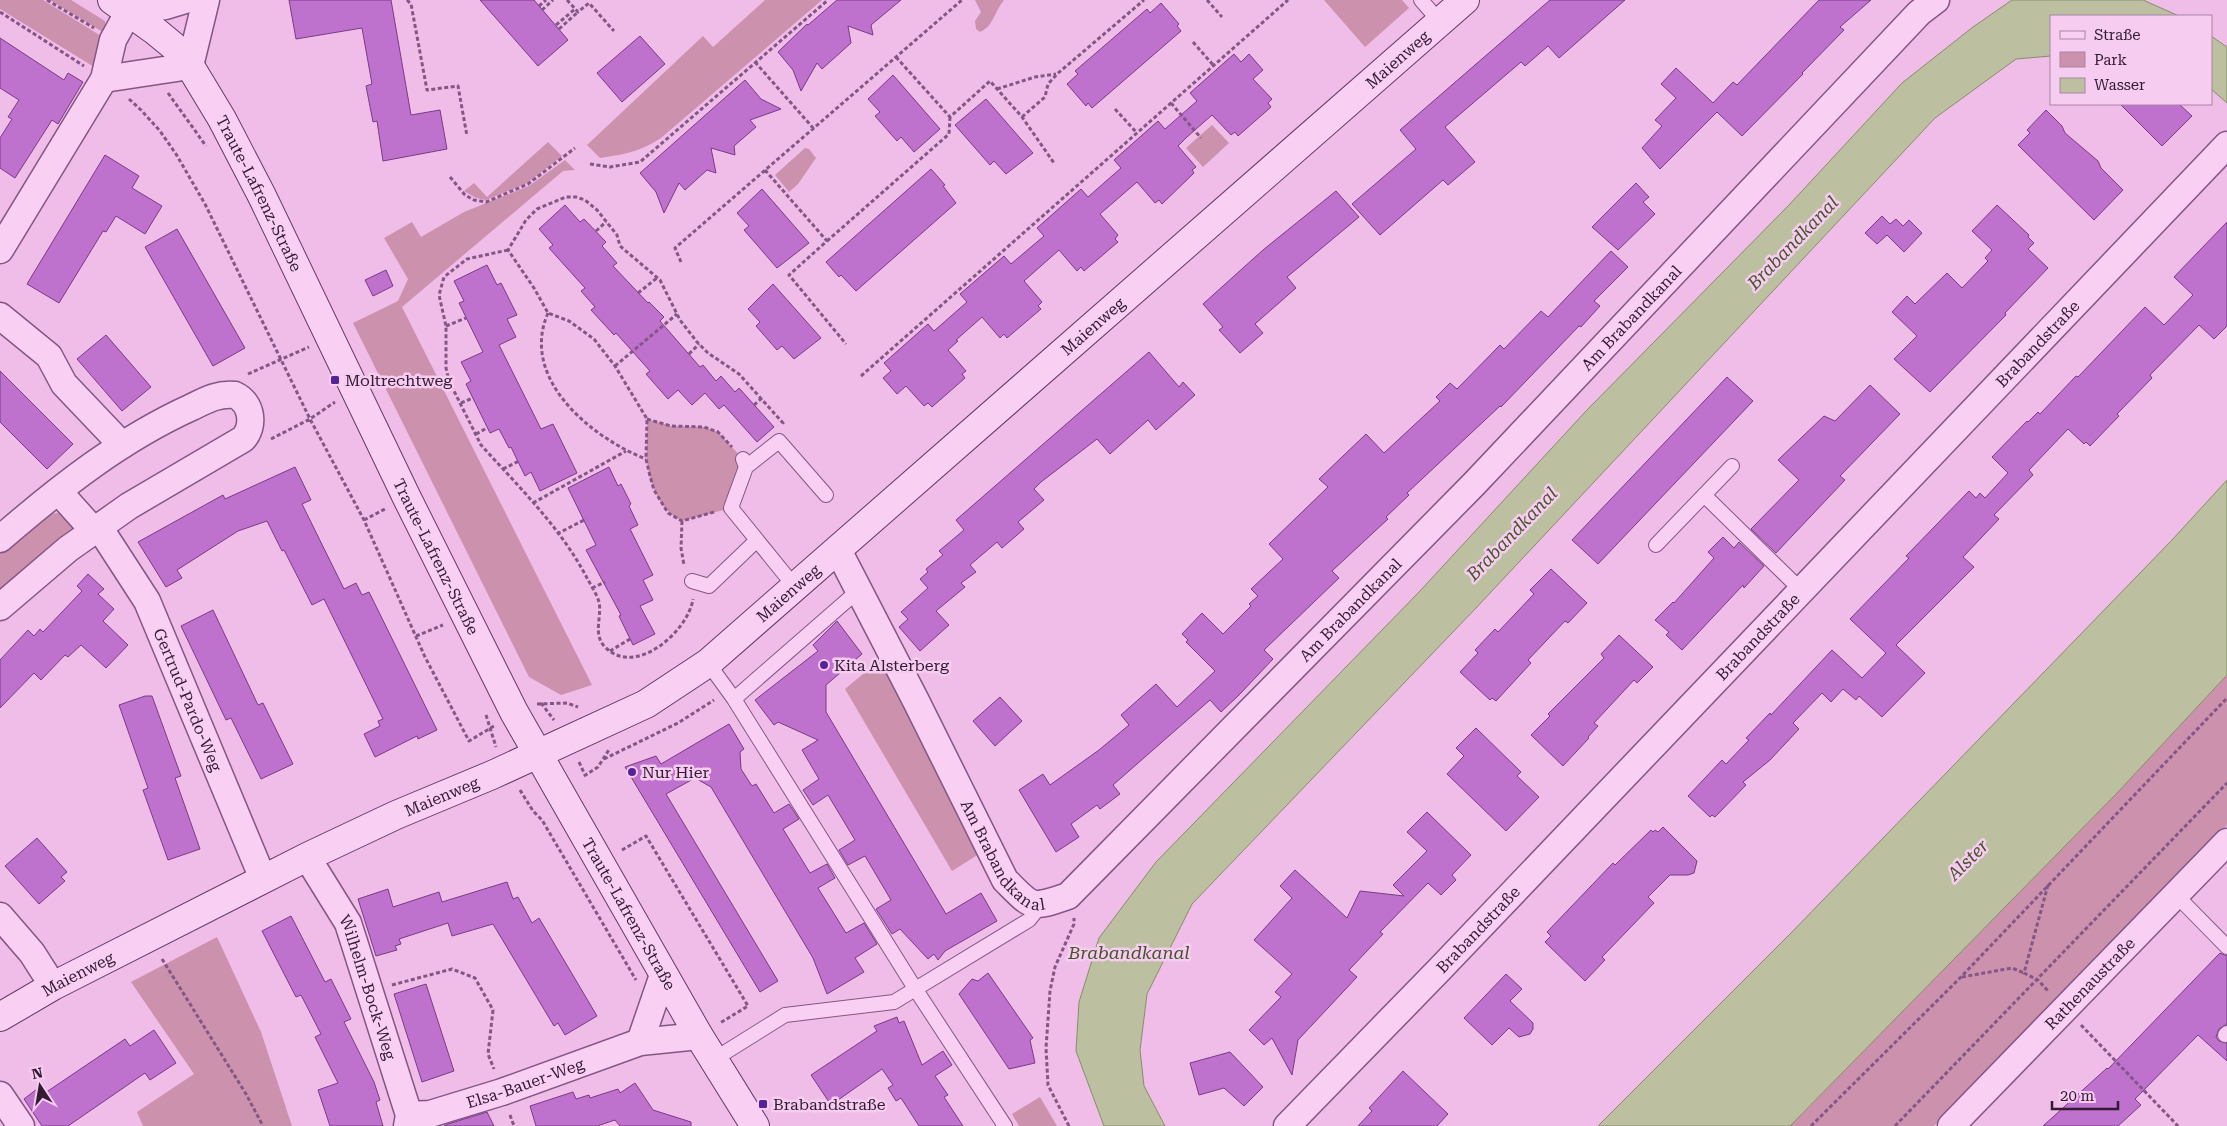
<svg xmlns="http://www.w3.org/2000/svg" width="2227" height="1126" font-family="'Roboto Serif',serif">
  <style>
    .green { fill: #cc91ac }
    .water { fill: #bcc0a1; stroke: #878d68 }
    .building { fill: #bf71ce; stroke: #793b86 }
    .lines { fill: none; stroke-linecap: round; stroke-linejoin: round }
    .lane-casing { stroke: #845686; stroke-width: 16 }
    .street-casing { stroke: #845686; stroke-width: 29 }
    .secondary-casing { stroke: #643968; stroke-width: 30 }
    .path { stroke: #845686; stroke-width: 3; stroke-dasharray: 4 2.5; stroke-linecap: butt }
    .lane { stroke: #f9d0f4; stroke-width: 14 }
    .street { stroke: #f9d0f4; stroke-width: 26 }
    .secondary { stroke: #f9d0f4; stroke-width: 28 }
    .poi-dot { fill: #542497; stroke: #f6ccf0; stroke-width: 2 }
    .labels { text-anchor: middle; stroke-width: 5; stroke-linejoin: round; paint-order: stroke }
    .street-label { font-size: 16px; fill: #331b35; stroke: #f6ccf0 }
    .poi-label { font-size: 16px; fill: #331b35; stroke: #f6ccf0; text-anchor: start }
    .water-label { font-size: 18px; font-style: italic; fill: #46562a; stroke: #f6ccf0 }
  </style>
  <rect width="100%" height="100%" fill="#efbde8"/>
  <!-- green -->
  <path class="green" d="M0,0H43L106,39L99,70L0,9Z
    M50,0H71L105,21L106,34Z
    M765,0H822L661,138C639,152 626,154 600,158L587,145L703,36L713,47Z
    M975,0H1004C995,10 994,26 980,32L976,29L975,21L981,12Z
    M1324,0H1402L1409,8L1365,47Z
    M1212,125L1229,143L1203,167L1186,148Z
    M548,142L562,156L527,183L486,200L476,198L464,191L474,183L487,197Z
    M805,148L809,149L816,158L798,184L789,192L775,175Z
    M565,160L575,170L563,171L402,307L592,685L561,695L529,677L353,323L398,301L408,279L384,238L412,222L421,237L464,212L529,186Z
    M647,419L671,426L704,427L718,432L743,459L731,508L682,521C660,511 648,482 647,459C646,445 648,432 647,419Z
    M62,512L79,528L0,596V550L51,514Z
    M880,660L926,747L979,854L952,871L845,689Z
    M2227,675V825L2046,1014L1934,1126H1790L2118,792Z
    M217,937L261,1032L292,1126H143L137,1112L194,1074L131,982Z
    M1040,1097L1057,1126H1019L1012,1114Z"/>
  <!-- water -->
  <path class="water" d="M2012,0H2143L2179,16H2051V56L2016,59L1935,118L1476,608L1192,904L1147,994L1140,1050L1144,1086L1165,1126H1104L1076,1051L1079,1002L1099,938L1156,862L1420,591L1586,411L1789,205L1902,83L1973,27Z
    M2211,36L2227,47V103L2211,89Z
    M2227,480V675L2118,792L1790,1126H1598L1791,933L2172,540Z"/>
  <!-- building -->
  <path class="building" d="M289,0H391L411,115L440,110L447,149L383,161L377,121L373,122L366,86L372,84L362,28L296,39Z
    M480,0H534L568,40L538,66Z
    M837,0H901L871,25L873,35L848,26L851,43L822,69L817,63L801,91L793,70L778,52L807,24L808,25Z
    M1550,0H1625L1559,58L1548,46L1525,66L1521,62L1445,127L1475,162L1448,185L1443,180L1380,235L1352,204L1416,149L1400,130Z
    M1819,0H1871L1840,27L1844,30L1802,73L1803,74L1742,136L1717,112L1660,169L1642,148L1662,126L1655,120L1676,98L1661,84L1676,68L1713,103L1733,82L1737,85Z
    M1161,3L1179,24L1177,26L1181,31L1092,108L1088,103L1086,106L1067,84L1078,74L1075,71L1147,9L1150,13Z
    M640,36L665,64L622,102L597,73Z
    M0,38L64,80L68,73L83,82L58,124L52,120L15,178L0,168V138L12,119L8,117L19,100L0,88Z
    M1234,54L1241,62L1249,54L1263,70L1253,79L1272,99L1268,103L1271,107L1238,136L1235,132L1231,135L1212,115L1187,137L1178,146L1196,167L1192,170L1194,173L1162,204L1159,200L1155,203L1137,182L1100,214L1118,235L1115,239L1118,242L1084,271L1081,267L1077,271L1059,250L1024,281L1042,302L1038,306L1041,309L1007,338L1004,334L1000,338L982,317L956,340L958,341L948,350L966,371L962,374L965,378L932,407L928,403L924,406L906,386L897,394L883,378L891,371L884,363L928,324L934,331L967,302L960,294L1004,256L1011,264L1044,236L1037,228L1081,189L1088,197L1121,168L1114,160L1158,121L1165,129L1197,101L1190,93Z
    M893,75L940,129L914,152L901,137L897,141L875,116L880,112L868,99Z
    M745,80L761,99L781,109L750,120L756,127L734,146L735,155L711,148L716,173L707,170L685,190L679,183L664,213L656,192L640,173Z
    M986,99L1033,153L1006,174L994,161L990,165L955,125Z
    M2120,104H2179L2192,116L2162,146Z
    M2046,110L2062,126L2065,133L2098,161L2101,168L2123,190L2094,220L2018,145L2030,133L2027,130Z
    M105,155L139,176L132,188L162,206L145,234L116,216L106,232L103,231L59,303L27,284Z
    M931,169L945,185L943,186L956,203L856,291L841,275L839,277L826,262Z
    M1636,183L1649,197L1643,202L1655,214L1618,250L1592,227Z
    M762,189L809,243L777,268L744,230L749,226L737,213Z
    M1336,191L1359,217L1287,277L1296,288L1255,324L1263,333L1240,353L1219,330L1223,327L1203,304L1263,250Z
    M565,205L580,222L584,219L606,242L602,246L617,263L613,266L648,303L649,302L664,317L660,321L700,367L703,365L716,381L721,376L735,392L739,388L774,427L757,442L724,405L719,409L705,393L692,405L678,390L668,399L646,374L650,371L616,333L614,335L591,310L595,307L581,291L585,288L549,248L553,245L539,229Z
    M1997,205L2029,235L2028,237L2034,243L2028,249L2048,268L2005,313L2006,315L1930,392L1894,359L1917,336L1892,312L1907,296L1915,304L1947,273L1962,288L1988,261L1985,258L1992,250L1972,231Z
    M1882,216L1890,224L1896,219L1903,226L1909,220L1922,233L1904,252L1887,235L1877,244L1865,233Z
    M2227,222V326L2214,339L2199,325L2150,375L2152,378L2117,414L2119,416L2090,446L2086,442L2084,444L2068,429L2029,470L2033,475L1994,515L1999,519L1963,557L1974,567L1896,645L1925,673L1882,717L1859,696L1856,700L1843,689L1831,702L1822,693L1793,723L1799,729L1770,760L1743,782L1746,785L1715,817L1712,815L1710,817L1688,796L1722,760L1726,764L1749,740L1746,738L1770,713L1771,715L1832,650L1862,678L1886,653L1850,619L1909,558L1906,556L1969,491L1976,498L1980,493L1985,498L2008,473L1992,457L2027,421L2028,422L2038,412L2040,414L2076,376L2078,377L2145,307L2164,325L2193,295L2174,277Z
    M177,229L245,348L213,366L145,247Z
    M1611,251L1628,267L1594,301L1600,306L1581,327L1579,326L1501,407L1500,406L1407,493L1409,495L1386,517L1388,519L1332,571L1339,578L1264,650L1273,659L1239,695L1221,712L1210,700L1113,785L1120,794L1100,809L1097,805L1071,824L1079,837L1056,852L1019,790L1043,774L1050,785L1099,750L1129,725L1121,715L1156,684L1177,707L1215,671L1186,642L1188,640L1182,634L1202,613L1223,634L1251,606L1249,604L1258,596L1251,589L1283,559L1269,544L1328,487L1319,479L1366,434L1384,453L1440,401L1436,397L1450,383L1457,389L1500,345L1504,349L1541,311L1548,317Z
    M487,265L497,285L501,283L517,315L507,319L516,337L499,345L541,429L553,424L577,473L540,491L531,472L525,476L511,447L509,448L499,429L490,433L466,384L471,381L461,362L483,352L459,303L464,301L454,281Z
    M386,270L393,286L373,296L365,280Z
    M773,284L821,338L794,359L782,346L777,350L756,326L760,322L748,309Z
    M106,335L151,387L122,411L77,359Z
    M1149,352L1179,387L1183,382L1195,395L1156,430L1148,420L1110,454L1097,439L1041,482L1034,489L1044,500L1018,522L1024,529L1002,548L997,542L970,565L976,572L961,583L965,587L936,611L949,625L920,651L899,627L908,619L901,612L928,588L920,579L928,572L926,569L943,555L939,551L964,530L956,520Z
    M0,371L73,444L47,469L0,422Z
    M1727,377L1753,401L1598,564L1572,540Z
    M1870,385L1900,414L1840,476L1845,480L1776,553L1751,529L1799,480L1778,460L1824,416L1835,421Z
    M295,467L311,500L302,504L344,589L356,583L362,595L369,592L437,730L418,739L417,736L375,757L364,734L380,726L378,721L383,719L324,599L312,605L284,550L282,551L267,521L238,531L177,570L182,578L166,587L138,542L223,495L225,499Z
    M609,467L618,486L621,484L631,504L629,506L638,525L630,529L653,575L643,580L653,600L640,606L655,634L633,645L619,616L621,615L586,550L596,545L568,488Z
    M1723,537L1734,548L1739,542L1764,566L1744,588L1743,585L1682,650L1666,635L1669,632L1655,620L1673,602L1674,603L1714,558L1708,552Z
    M1551,569L1587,603L1568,623L1565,621L1528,660L1531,663L1496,701L1492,698L1490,700L1460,672L1478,653L1475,650L1495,629L1498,632L1534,594L1530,590Z
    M88,574L104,589L98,594L114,609L103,621L128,645L106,668L81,645L68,657L65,655L41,680L34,673L0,708V660L28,630L34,636L40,629L43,632L82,591L77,586Z
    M213,610L258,705L263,703L293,764L261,779L231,718L226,720L181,626Z
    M837,621L862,654L826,685V712L946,914L981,893L997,921L945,951L938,960L934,954L928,959L900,929L892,934L876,909L891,900L865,856L848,865L839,850L855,840L828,795L813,805L803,790L819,779L802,750L818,740L778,722L774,725L755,700L818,651L813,645Z
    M1619,635L1653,667L1637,683L1634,680L1594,723L1598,726L1588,737L1589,738L1563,766L1531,735L1550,716L1548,714L1604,658L1601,654Z
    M145,696H152L181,776L175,778L200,849L168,860L143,790L148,788L119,705Z
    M1000,697L1022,721L995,746L973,721Z
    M729,724L744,749L740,752L741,769L752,786L756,784L774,813L789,804L799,819L783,829L810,873L827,864L835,878L818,888L846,933L864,923L877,944L855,958L864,972L827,994L813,958L711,787L695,778L666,794L778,981L760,992L625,767L656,756L661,764Z
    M1476,728L1521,772L1517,776L1539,797L1506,831L1447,774L1464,756L1456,748Z
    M1427,812L1471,855L1452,875L1456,880L1441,895L1428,883L1380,932L1383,934L1349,970L1357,977L1298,1040L1292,1075L1272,1038L1264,1045L1249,1030L1281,997L1275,992L1292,974L1254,940L1292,898L1280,886L1295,870L1347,918L1360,891L1404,896L1393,885L1427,851L1407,832Z
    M1663,827L1697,861L1694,873L1688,875H1670L1648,897L1654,903L1602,957L1605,960L1585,981L1545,942L1551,936L1547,932L1613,863L1615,865L1651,830L1653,832L1655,830L1658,832Z
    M37,838L67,872L61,877L65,881L39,904L5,866Z
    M507,882L513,899L518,897L532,923L539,918L597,1016L565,1035L558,1023L554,1026L493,924L452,936L448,923L399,939L401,944L395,946L397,950L376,956L358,899L388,889L393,907L439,892L442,902Z
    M291,916L325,982L331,979L351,1019L344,1022L374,1082L380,1100L376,1102L383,1126H330L318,1090L338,1083L315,1037L321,1034L301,995L296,997L262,931Z
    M2220,953L2227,956V1024L2219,1029L2216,1037L2219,1041L2227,1043V1061L2198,1035L2135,1099L2141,1105L2118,1126H2043L2107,1068L2108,1069Z
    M988,973L1033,1038L1030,1040L1035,1063L1009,1069L959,994L972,979L978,981Z
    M1506,974L1522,989L1510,1001L1533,1023V1029L1530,1034L1519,1037L1509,1028L1492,1045L1464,1018Z
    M426,984L454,1071L422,1082L394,994Z
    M897,1017L899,1023L904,1021L922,1065L943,1051L952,1065L935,1076L948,1095L944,1097L963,1126H919L901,1098L896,1101L888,1088L893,1085L882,1069L831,1105L811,1075L877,1031L874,1026Z
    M154,1030L176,1063L150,1080L145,1073L68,1126H42L24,1099L37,1089L42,1095L125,1039L130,1046Z
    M1230,1052L1263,1087L1244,1106L1224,1088L1199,1095L1190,1063Z
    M1403,1071L1448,1114L1437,1126H1358L1372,1111L1369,1108Z
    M635,1083L653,1110L691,1122V1126H620L615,1120L597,1126H536L530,1106L573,1092L576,1099L589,1095L590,1098L618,1089L620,1093Z
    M487,1112L494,1126H444L448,1124Z"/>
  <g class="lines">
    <!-- lane casing -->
    <g class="lane-casing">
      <path id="lane" d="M1421,0L1440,22
        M743,459L746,467L731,508L795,587
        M746,467L779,441L826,495
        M1704,495L1801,590
        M1656,545L1732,466
        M692,581L709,586L757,540
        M708,663L734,699L859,590
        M734,699L916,990L1005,1126
        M2176,895L2227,947
        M2225,1035L2227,1033
        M713,1060L785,1015L894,1002L1029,920L1041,905"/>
    </g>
    <!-- street casing -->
    <g class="street-casing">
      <g id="street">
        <path d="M104,79L190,66L206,0"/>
        <path d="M0,250L104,79L113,40L129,11L165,6L185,0"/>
        <path d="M0,316L49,356L64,384L122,445"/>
        <path d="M59,492L94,531"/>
        <path id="s1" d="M99,527L147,601L263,879"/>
        <path d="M0,539C59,488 121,439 192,407C206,400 219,393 235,395C252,403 255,426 243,439L129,506L68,549L0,607"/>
        <path id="s2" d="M838,550L916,701L1005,880C1033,908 1030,909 1068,896L1474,484L1919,13L1936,0"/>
        <path id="s3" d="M307,857L348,923L409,1115L407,1126"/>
        <path d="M0,916L32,953L53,986"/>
        <path d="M640,1042L663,975"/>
        <path d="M0,1095L21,1126"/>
        <path id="s4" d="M409,1115L430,1114L502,1092L640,1042L699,1036"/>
        <path id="s5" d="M1287,1126L1439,970L2227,145"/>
        <path id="s6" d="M1951,1126L2227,842"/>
      </g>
    </g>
    <!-- secondary casing -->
    <g class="secondary-casing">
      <g id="secondary">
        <path id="s7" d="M112,0L154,30L177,49L190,66L222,119L262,196L407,498L514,712L699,1036L755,1126"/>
        <path id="s8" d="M0,1017L53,986L307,857L396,815L492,775L646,704L708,663L1465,0"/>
      </g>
    </g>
    <!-- path -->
    <path class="path" d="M47,0L94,28
      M407,0L411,4L427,90L458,86L467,136
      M567,0L578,12L589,3L614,31
      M1207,0L1222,17
      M539,6L546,0
      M542,10L553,0
      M0,12L84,66
      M556,25L575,9
      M559,29L578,12
      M1193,42L1214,66
      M896,57L950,117L990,81L1022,117L1054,163
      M755,62L814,129
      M997,89L1035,77L1056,74
      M168,93L206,146
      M129,99L141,110L160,131L176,154L205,204L310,419L364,520L425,657L469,741L494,726
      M1171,103L1201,138
      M1115,109L1137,133
      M1022,117L1045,97L1048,84L1057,74L1144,0
      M590,164L610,167L640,162L828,0
      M765,170L827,241L789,275L846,344
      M450,177L465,195L474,200L486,202L528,184L575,148
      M596,231L606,222
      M827,241L949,134L950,117
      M508,250L467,259L444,277L439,295L446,326V368L449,381L481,445C519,487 561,528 587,578C591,585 597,595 599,602C602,617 593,633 604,646C634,679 688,632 693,599
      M681,262L675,248L962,0
      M638,293L657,278
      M548,313C519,379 592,438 646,459
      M446,326L466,318
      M689,354L699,344
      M615,366L677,314
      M248,374L309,347
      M861,376L1288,0
      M461,403L473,398
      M754,405L762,398
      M647,419L671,426L704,427L718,432L732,447
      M476,434L487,428
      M271,439L310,419L335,402
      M503,469L519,461
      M533,503L626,451
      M714,512L682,521L668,513L654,490L650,476L646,459L647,419L615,366L594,339L569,321L548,313L534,288L508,250L526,220L537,209L566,197H576L585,200L597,210L617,235L620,246L660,280L680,320L697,342L708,353L739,374L783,423L782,424
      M364,520L385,509
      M682,521L681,548L684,565
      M557,534L586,519
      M592,588L605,582
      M416,636L443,625
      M610,651L630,639
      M541,703L554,720
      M537,704L567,703L578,707
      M486,715L496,747
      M604,759L678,723L714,700
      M579,762L585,775
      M584,776L598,767L610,748
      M520,790L533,811L542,820L636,980
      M622,850L646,836L748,1006L720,1023
      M2048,885L2024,973L2038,980L2049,992
      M162,959L246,1094L263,1126
      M1962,977L2012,968L2024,973
      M392,985L452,969L475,978L493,1010L488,1054L494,1069
      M2081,1025L2178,1126
      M510,1115L514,1126
      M1069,1126L1048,1085L1046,1048L1050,991L1055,967L1074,924V918
      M1811,1126L1960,978L2227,698
      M1895,1126L2227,783"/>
    <!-- lane -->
    <use href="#lane" class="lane"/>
    <!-- street -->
    <use href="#street" class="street"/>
    <!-- secondary -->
    <use href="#secondary" class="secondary"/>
  </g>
  <!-- markers -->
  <g class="poi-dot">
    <rect x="330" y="375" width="10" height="10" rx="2.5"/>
    <circle cx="824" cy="665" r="5"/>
    <circle cx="632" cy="772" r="5"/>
    <rect x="758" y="1099" width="10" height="10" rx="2.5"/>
  </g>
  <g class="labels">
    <!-- street labels -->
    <g class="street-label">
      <text dy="6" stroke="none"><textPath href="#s8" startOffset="1709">Maienweg</textPath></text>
      <text dy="6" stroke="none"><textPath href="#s7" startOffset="248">Traute-Lafrenz-Straße</textPath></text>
      <text dy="6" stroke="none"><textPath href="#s2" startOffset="1250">Am Brabandkanal</textPath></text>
      <text dy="6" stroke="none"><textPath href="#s8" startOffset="1304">Maienweg</textPath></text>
      <text dy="6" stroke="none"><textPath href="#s5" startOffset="1084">Brabandstraße</textPath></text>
      <text dy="6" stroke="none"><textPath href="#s7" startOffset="652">Traute-Lafrenz-Straße</textPath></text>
      <text dy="6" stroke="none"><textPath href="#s8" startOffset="899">Maienweg</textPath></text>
      <text dy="6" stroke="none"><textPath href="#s2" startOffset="845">Am Brabandkanal</textPath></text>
      <text dy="6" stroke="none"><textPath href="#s5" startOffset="679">Brabandstraße</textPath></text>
      <text dy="6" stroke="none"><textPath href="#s1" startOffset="195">Gertrud-Pardo-Weg</textPath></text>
      <text dy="6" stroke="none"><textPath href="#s8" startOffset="494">Maienweg</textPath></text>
      <text dy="6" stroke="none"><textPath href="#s2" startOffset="350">Am Brabandkanal</textPath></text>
      <text dy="6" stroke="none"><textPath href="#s7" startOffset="1058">Traute-Lafrenz-Straße</textPath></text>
      <text dy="6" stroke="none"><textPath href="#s5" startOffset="274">Brabandstraße</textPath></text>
      <text dy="6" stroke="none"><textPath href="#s8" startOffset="89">Maienweg</textPath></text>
      <text dy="6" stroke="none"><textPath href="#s6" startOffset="199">Rathenaustraße</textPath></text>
      <text dy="6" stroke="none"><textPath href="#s3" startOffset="145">Wilhelm-Bock-Weg</textPath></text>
      <text dy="6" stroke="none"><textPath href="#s4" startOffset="121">Elsa-Bauer-Weg</textPath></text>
    </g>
    <!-- poi labels -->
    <g class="poi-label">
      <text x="345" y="386">Moltrechtweg</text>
      <text x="834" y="671">Kita Alsterberg</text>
      <text x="642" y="778">Nur Hier</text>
      <text x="773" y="1110">Brabandstraße</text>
    </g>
    <!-- water labels -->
    <g class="water-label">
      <text transform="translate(1793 243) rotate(-46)" y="6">Brabandkanal</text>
      <text transform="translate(1512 534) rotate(-46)" y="6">Brabandkanal</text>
      <text transform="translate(1968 860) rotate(-45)" y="6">Alster</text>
      <text x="1129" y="959">Brabandkanal</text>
    </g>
  </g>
  <!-- legend -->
  <rect x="2050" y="15" width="162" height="90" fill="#f6ccf0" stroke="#a885a5"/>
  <rect x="2060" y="31" width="25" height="8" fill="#f9d0f4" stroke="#a885a5"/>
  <text x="2094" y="40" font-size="15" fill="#331b35">Straße</text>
  <rect x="2060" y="52" width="25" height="15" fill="#cc91ac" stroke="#a885a5"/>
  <text x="2094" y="65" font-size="15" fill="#331b35">Park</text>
  <rect x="2060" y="78" width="25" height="15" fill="#bcc0a1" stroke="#a885a5"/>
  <text x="2094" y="90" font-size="15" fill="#331b35">Wasser</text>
  <!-- north arrow -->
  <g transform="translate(40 1086) rotate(348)" stroke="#f6ccf0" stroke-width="4" paint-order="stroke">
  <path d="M0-4L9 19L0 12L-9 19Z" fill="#331b35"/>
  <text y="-8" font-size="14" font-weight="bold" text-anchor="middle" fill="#331b35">N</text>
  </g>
  <!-- scale -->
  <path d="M2052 1101v8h66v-8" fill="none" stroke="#331b35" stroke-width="2.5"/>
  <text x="2060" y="1101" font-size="15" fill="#331b35" stroke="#f6ccf0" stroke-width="4" paint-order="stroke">20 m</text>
</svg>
